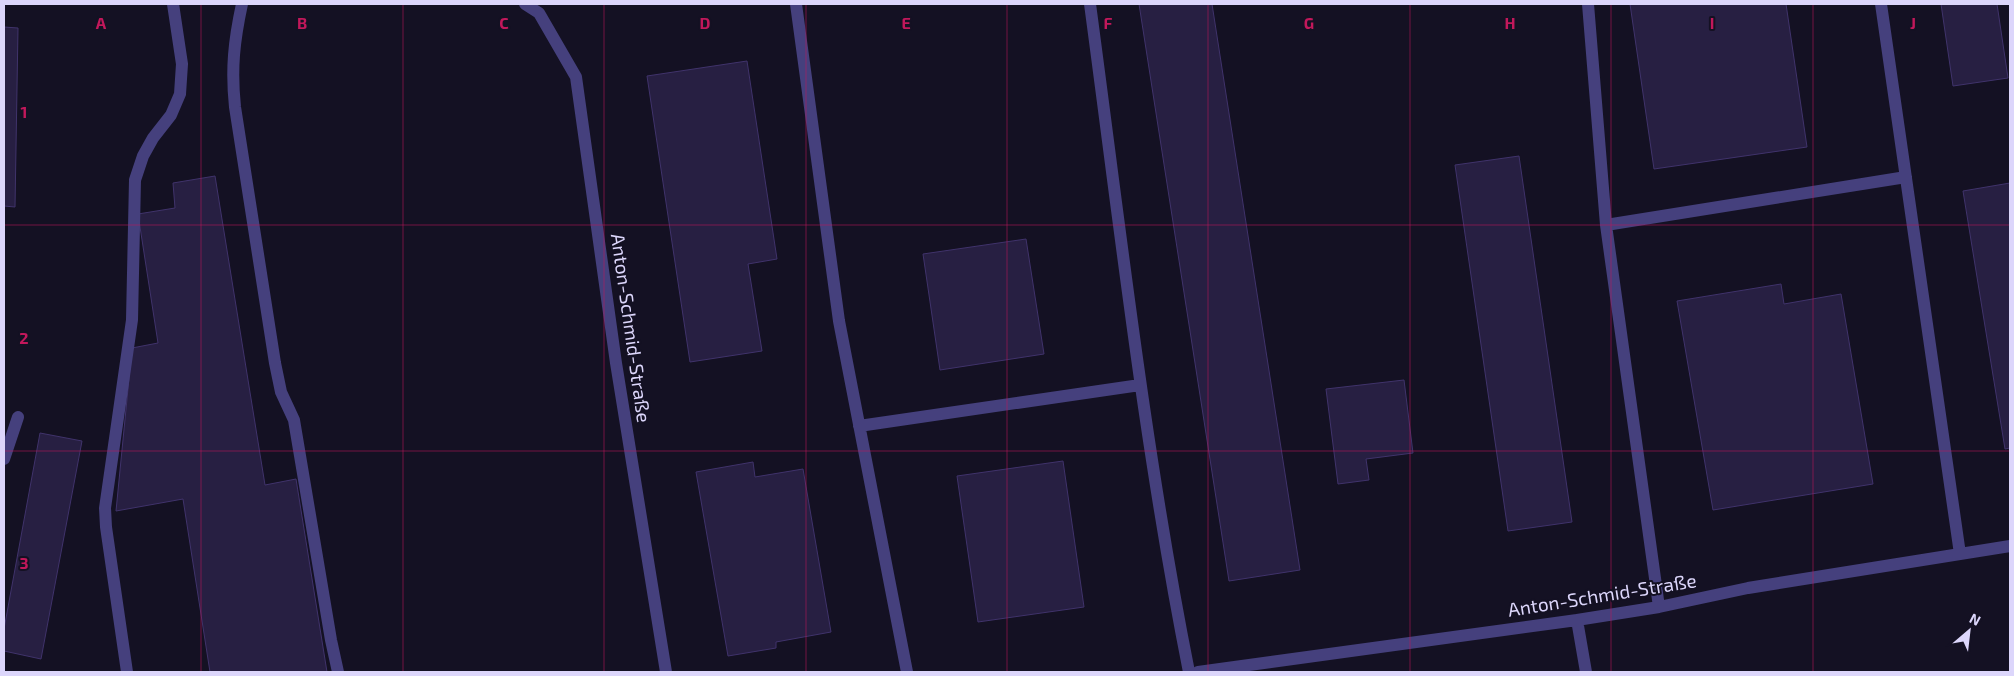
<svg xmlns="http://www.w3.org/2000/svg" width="2014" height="676" font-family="'Exo 2',sans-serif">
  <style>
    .building { fill: #271f42; stroke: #40336b }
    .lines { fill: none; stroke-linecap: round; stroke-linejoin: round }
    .service { stroke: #45407d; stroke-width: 12 }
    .grid { fill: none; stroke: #c2185b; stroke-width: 1; stroke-opacity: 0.55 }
    .labels { text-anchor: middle; stroke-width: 4; stroke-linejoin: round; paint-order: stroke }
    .street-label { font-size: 19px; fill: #dcd6fb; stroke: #141123 }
    .grid-label { font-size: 16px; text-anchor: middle; font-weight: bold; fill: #c2185b; stroke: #141123; stroke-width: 4; stroke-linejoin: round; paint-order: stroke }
  </style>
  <rect width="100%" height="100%" fill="#141123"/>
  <!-- building -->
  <path class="building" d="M1139,4H1212L1300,570L1229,581Z
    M1630,4H1786L1807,147L1654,169Z
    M1941,4H1997L2008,78L1953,86Z
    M4,27L18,28L15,207L4,206Z
    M747,61L777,259L748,264L762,351L690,362L647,76Z
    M1519,156L1572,522L1508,531L1455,165Z
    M215,176L265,485L296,479L327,672H210L183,499L116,511L132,348L158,343L138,214L175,208L173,183Z
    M2010,183V448L2005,449L1963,191Z
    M1026,239L1044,354L940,370L923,254Z
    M1781,284L1784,304L1841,294L1873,484L1713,510L1677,301Z
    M1404,380L1413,453L1366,459L1369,480L1338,484L1326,389Z
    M40,433L82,441L41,659L4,651V629Z
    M1063,461L1084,607L978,622L957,476Z
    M753,462L755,477L803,469L831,632L776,642V648L728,656L696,472Z"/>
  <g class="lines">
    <!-- service -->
    <path class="service" d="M242,4C234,41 231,69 235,107L275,363L281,392L294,420L331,640L338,672
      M525,4L539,13L576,77L616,363L666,672
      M796,4L839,321L907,672
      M1090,4C1120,227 1145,451 1189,672
      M1588,4L1606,225L1659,607
      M1881,4L1960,554
      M1606,225L1906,177
      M859,426L1140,385
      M4,459L18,417
      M1577,620L1586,672
      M127,672L106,527L105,508L132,320L135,180L143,156L153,138L171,115L180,94L182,64L173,4
      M1198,672L1577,620L1659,607L1748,588L2010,546"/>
  </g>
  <!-- grid -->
  <path class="grid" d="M201,4V672M403,4V672M604,4V672M806,4V672M1007,4V672M1208,4V672M1410,4V672M1611,4V672M1813,4V672M4,225H2010M4,451H2010"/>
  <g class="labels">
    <!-- street labels -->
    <g class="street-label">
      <text transform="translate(631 328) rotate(82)" y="7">Anton-Schmid-Straße</text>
      <text transform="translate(1602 595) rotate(-9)" y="7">Anton-Schmid-Straße</text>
    </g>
  </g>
  <g class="grid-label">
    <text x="101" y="29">A</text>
    <text x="302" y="29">B</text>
    <text x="504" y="29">C</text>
    <text x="705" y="29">D</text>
    <text x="906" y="29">E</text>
    <text x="1108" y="29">F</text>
    <text x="1309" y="29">G</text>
    <text x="1510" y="29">H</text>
    <text x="1712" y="29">I</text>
    <text x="1913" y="29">J</text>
    <text x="24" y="118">1</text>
    <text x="24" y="344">2</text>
    <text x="24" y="569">3</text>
  </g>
  <!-- border -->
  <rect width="2014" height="676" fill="none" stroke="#dcd6fb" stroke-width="10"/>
  <!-- north arrow -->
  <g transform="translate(1969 631) rotate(28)" stroke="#141123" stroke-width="4" paint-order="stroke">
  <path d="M0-4L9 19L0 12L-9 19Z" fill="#dcd6fb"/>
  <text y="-8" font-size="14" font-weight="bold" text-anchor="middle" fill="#dcd6fb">N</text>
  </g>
</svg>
